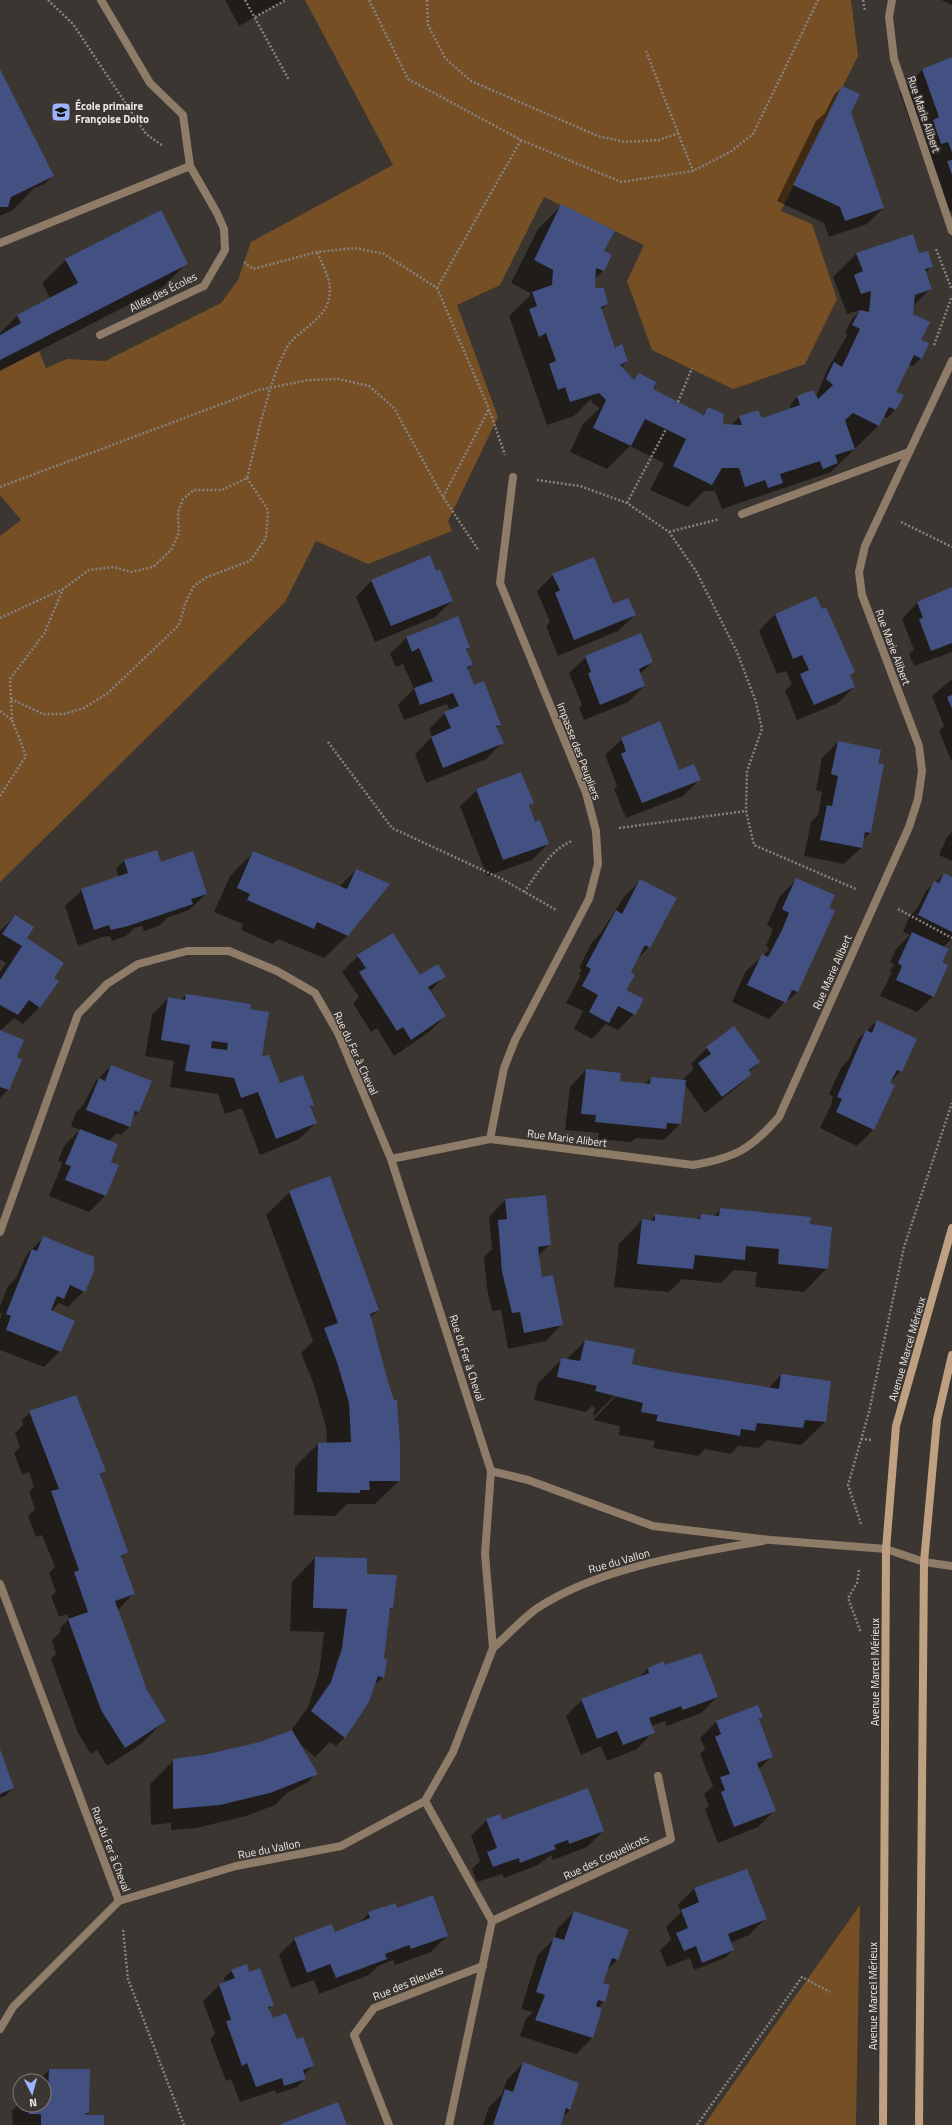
<svg xmlns="http://www.w3.org/2000/svg" width="952" height="2125" font-family="'Titillium Web',sans-serif">
  <style>
    .green { fill: #764f25 }
    .shadow { fill: #0007 }
    .building { fill: #425181; fill-rule: evenodd }
    .lines { fill: none; stroke-linecap: round; stroke-linejoin: round }
    .path { stroke: #87827e; stroke-width: 2.5; stroke-dasharray: 2 2; stroke-linecap: butt }
    .lane { stroke: #8e7b68; stroke-width: 8 }
    .street { stroke: #8e7b68; stroke-width: 8 }
    .secondary { stroke: #bfa083; stroke-width: 8 }
    .labels { text-anchor: middle; stroke-width: 3; stroke-linejoin: round; paint-order: stroke }
    .poi-label { font-size: 11px; font-weight: bold; fill: #ede9e6; stroke: #3b3631; text-anchor: start }
    .street-label { font-size: 11px; fill: #ede9e6; stroke: #3b3631 }
  </style>
  <rect width="100%" height="100%" fill="#3b3631"/>
  <!-- green -->
  <path class="green" d="M305,0H851L858,56L781,211L812,224L837,299L805,364L733,389L652,350L627,281L644,245L544,197L500,285L457,305L498,417L448,521L452,531L368,564L316,541L285,602L0,882V536L21,520L0,495V370L39,351L46,368L67,359L105,361L221,303L238,280L251,242L393,165Z
    M860,1905L856,2125H704Z"/>
  <!-- shadow -->
  <path class="shadow" d="M225,0H286L239,26Z
    M941,0H952V5Z
    M952,59V211L943,214L900,93L923,69Z
    M0,71L53,176L45,184L34,188L13,210L0,216Z
    M842,87L883,208L867,224L829,237L824,223L777,201L816,121L825,113L834,95Z
    M561,206L603,251V271L595,279L594,288L607,304L601,310L614,350L627,361L621,367L633,381L639,374L652,389L702,415L709,409L722,425H732L739,417L757,411L758,420L791,409L790,405L798,396L816,397L826,372L848,334L845,333L852,319L861,310L847,314L833,277L856,254H919L932,266L925,273L931,288L913,306L912,314L921,358L913,366L908,364L893,396L895,410L887,418L883,416L878,426L831,472L722,509L715,491H704L688,507L650,490L664,463L630,446L607,469L570,452L583,424L600,408L593,404L591,399L574,416L547,425L509,316L530,296V293L511,283L538,229Z
    M66,260L186,264L163,287L0,371V333L18,315L50,298L42,283Z
    M436,573L452,601L435,617L375,642L356,597L372,580Z
    M553,575L613,606L635,615L618,631L558,656L546,626L550,622L537,591Z
    M952,589V652L914,666L909,654L914,650L902,619L918,602Z
    M815,597L854,687L838,703L797,720L785,691L792,684L786,671L777,674L759,631L775,614Z
    M458,618L469,648L466,651L472,665L467,670L473,686L500,725L496,728L502,743L486,759L426,783L415,754L432,737L429,729L445,713L450,711L447,704L404,720L398,705L414,689L403,664L396,667L390,654L406,638Z
    M586,657L652,662L640,674L644,686L628,702L584,720L579,708L582,705L569,673Z
    M952,679V759L951,760L939,731L944,726L932,696Z
    M622,739L678,771L699,780L683,796L626,818L614,789L617,786L605,755Z
    M838,742L870,833L862,840L861,848L844,864L804,856L811,822L818,815L822,792L816,790L822,758Z
    M477,790L533,802L528,807L534,823L548,844L532,860L487,876L460,806Z
    M952,832V861L939,855L947,837Z
    M156,851L160,863L206,894L189,910L167,918L159,926L144,931L142,926L134,928L126,936L112,941L110,936L102,937L78,946L65,906L82,890L119,877L116,869L124,861Z
    M254,852L339,887L356,870L348,935L324,958L278,939L273,944L241,930L243,924L214,912L230,876Z
    M944,874L952,878V939L943,947L933,996L917,1012L880,996L892,972H890L894,964L890,962L896,949L910,935L903,932L909,917L917,909L926,891Z
    M797,879L826,912L804,976L797,992L789,1000L787,999L769,1019L732,1002L746,971L768,951L769,948L766,946L773,929L767,925L780,896Z
    M640,881L649,947L635,961L629,972L625,991L634,1014L618,1030L606,1024L592,1039L574,1029L583,1011L566,1003L581,975L579,974L582,969L579,968L592,942L600,934L624,897Z
    M15,916L50,982L58,981L39,1008L23,1024L14,1018L0,1031L14,1061L20,1060L8,1090L0,1098V972L6,963L0,959V931Z
    M358,956L420,976L444,977L430,991L445,1016L429,1032L394,1056L377,1028L371,1032L353,1003L359,997L342,972Z
    M186,995L249,1010L261,1057L280,1084L313,1104L310,1108L316,1123L299,1139L260,1155L242,1108L225,1114L218,1094L170,1087L174,1061L145,1056L152,1015L168,998L181,1000Z
    M877,1021L901,1071L889,1083L873,1130L857,1146L820,1128L831,1105L833,1096L829,1094L841,1068L849,1059L858,1039Z
    M707,1048L759,1062L749,1072L750,1075L742,1083L705,1113L684,1083L680,1124L664,1140L636,1138L631,1142L598,1139L599,1133L565,1130L570,1087L586,1070L619,1081L645,1084L651,1078L682,1080L694,1069L691,1064Z
    M111,1066L138,1112L132,1118L129,1127L121,1135L117,1133L109,1141V1162L105,1196L89,1212L49,1196L59,1172L62,1162L58,1161L64,1146L80,1130L71,1126L76,1112L84,1104L95,1082Z
    M290,1192L378,1310L370,1318L391,1401L399,1481L375,1504H347L335,1516L294,1515L295,1467L318,1444L327,1443L326,1427L314,1385L301,1353L313,1341L266,1215Z
    M505,1200L550,1244L538,1256L541,1279L562,1324L546,1341L508,1349L501,1310L492,1311L487,1288L484,1257L492,1249L489,1217Z
    M721,1209L827,1268L804,1292L755,1287L757,1272L734,1270L721,1283L682,1279L669,1292L614,1287L619,1244L642,1220L650,1221L656,1215L696,1220L701,1215L714,1216Z
    M43,1238L84,1291L68,1307L59,1303L51,1311L60,1351L44,1367L0,1350V1319L2,1314L0,1313V1306L8,1286L16,1278L27,1254Z
    M585,1341L631,1365L769,1388L781,1375L825,1422L801,1445L767,1440L759,1448L738,1446L731,1454L705,1449L698,1456L653,1448L655,1441L619,1435L620,1426L593,1420L619,1393L618,1392L593,1417L595,1408L592,1406L586,1412L534,1400L538,1383L562,1359L566,1360Z
    M30,1412L105,1471L99,1476L127,1551L121,1558L133,1594L117,1611L146,1690L165,1720L141,1744L107,1766L97,1750L91,1754L78,1733L51,1659L56,1654L52,1641L61,1631L60,1628L69,1619L67,1614L59,1617L51,1596L56,1592L49,1573L55,1567L42,1535L36,1537L28,1516L35,1509L29,1492L34,1487L29,1472L22,1474L14,1453L20,1447L15,1433L23,1425L22,1420Z
    M315,1558L366,1575L392,1608L389,1611L383,1658V1678L374,1685L368,1702L344,1738L336,1746L330,1742L315,1757L300,1744L316,1773L308,1782L287,1793L275,1805L246,1816L196,1828L171,1830V1823L151,1825L150,1784L174,1760L260,1743L291,1731L308,1707L319,1673L324,1632L290,1631L292,1582Z
    M665,1666L717,1697L701,1713L667,1726L665,1721L651,1726L653,1732L637,1749L607,1761L601,1746L581,1755L566,1716L582,1700L639,1678L648,1668Z
    M758,1706L762,1717L758,1721L771,1757L759,1769L774,1811L758,1827L718,1843L705,1809L709,1806L704,1794L713,1786L700,1754L705,1749L700,1738L716,1722Z
    M0,1751L13,1788L5,1796L0,1798Z
    M487,1820L502,1821L603,1831L587,1847L553,1860L551,1855L538,1865L504,1878L502,1874L477,1882L472,1869L480,1861L471,1836Z
    M747,1870L765,1919L749,1935L730,1943L733,1950L725,1958L694,1970L690,1958L667,1967L660,1950L671,1940L666,1927L681,1912L678,1905L694,1889Z
    M574,1912L617,1960L607,1970L602,1984L609,1986L604,2002L597,2008L600,2010L592,2038L576,2054L520,2036L526,2019L533,2012L521,2009L538,1955L554,1939L558,1928Z
    M369,1913L447,1936L431,1952L395,1965L393,1960L378,1966L369,1975L319,1994L314,1980L291,1988L279,1955L295,1939L334,1934L357,1925Z
    M232,1970L248,1972L272,2006L268,2010L272,2020L296,2039L313,2066L303,2075L305,2079L297,2087L276,2094L275,2090L240,2102L231,2079L226,2081L210,2039L215,2034L203,2001L220,1985L225,1982L224,1978Z
    M523,2063L578,2083L570,2110L562,2118L559,2125H483L489,2107L502,2094L507,2080Z
    M49,2070L88,2113L85,2116L103,2125H13L12,2111L20,2103V2105H44V2081H38Z"/>
  <!-- building -->
  <path class="building" d="M952,57V152L948,142L941,144L933,120L939,117L922,69Z
    M0,69L54,176L11,197L8,207H0Z
    M842,86L860,94L851,112L884,208L845,221L840,207L793,185Z
    M952,160V175L947,161Z
    M561,204L615,231L604,251L612,255L604,271L596,268L595,288H604L608,304L601,307L615,348L622,344L628,361L620,365L634,380L639,373L656,382L653,389L704,415L708,407L724,414L723,424L742,425L739,416L758,410L762,418L800,405L797,396L813,390L818,399L833,385L826,379L834,362L842,367L860,329L852,325L860,310L869,312L871,291L861,294L854,275L863,271L856,253L913,234L919,253L928,251L933,267L925,269L932,289L915,295L913,314L930,322L921,340L929,343L922,359L914,355L896,392L904,395L896,410L889,407L879,426L853,413L845,420L855,449L835,455L838,463L823,469L820,461L780,474L783,483L768,488L765,480L745,487L739,468H722L712,485L673,466L686,439L645,419L631,446L593,428L606,400L599,393L570,402L565,387L558,390L549,364L556,361L546,333L539,337L529,309L537,306L532,292L552,285L553,270L534,260Z
    M161,210L188,264L0,360V335L21,323L17,315L78,283L65,259Z
    M430,555L436,571L440,569L453,601L391,626L371,580Z
    M594,557L613,604L628,598L636,615L574,640L555,593L560,590L552,574Z
    M952,587V643L931,651L919,619L923,618L917,602Z
    M816,596L822,609L826,607L847,654L855,672L850,675L855,687L814,705L800,674L809,670L802,655L793,659L775,614Z
    M458,616L470,648L466,649L473,665L467,667L474,685L484,681L501,725L496,726L504,743L443,768L431,737L451,728L444,712L459,706L453,693L420,705L414,688L433,681L419,648L412,652L406,637Z
    M641,633L653,662L639,669L645,686L600,705L588,673L591,672L585,656Z
    M952,695V709L947,697Z
    M660,721L679,770L694,764L701,780L642,803L621,754L626,751L621,738Z
    M838,741L881,750L878,763L884,764L874,816L871,833L865,832L862,848L820,840L827,805L832,806L838,776L831,774Z
    M521,772L534,803L529,805L535,822L540,820L549,844L503,860L476,789Z
    M157,850L161,862L193,851L207,894L191,899L193,904L128,926L111,930L109,925L94,930L81,889L128,873L124,860Z
    M253,851L347,889L356,869L390,884L348,936L317,922L314,929L247,900L250,894L237,888Z
    M944,873L952,877V932L918,915L934,881L939,883Z
    M796,878L835,895L829,908L835,911L798,992L792,990L786,1003L747,985L762,954L768,957L782,930L789,913L782,909Z
    M640,879L677,898L650,948L645,945L631,972L635,975L626,990L644,999L635,1015L618,1006L609,1023L589,1012L598,995L582,986L591,969L586,966L616,910L622,914Z
    M15,915L34,927L27,938L64,963L54,978L59,981L40,1008L29,1000L18,1015L0,1005V980L22,946L2,934Z
    M912,932L949,949L942,962L948,965L934,997L896,980L902,966L898,963Z
    M393,933L420,975L438,964L446,977L428,987L446,1016L411,1040L403,1027L397,1031L359,972L366,968L357,955Z
    M186,994L251,1004L250,1009L269,1012L262,1056L269,1055L280,1083L303,1075L314,1105L310,1106L317,1123L276,1139L258,1092L241,1098L234,1078L185,1071L190,1045L161,1040L168,997L185,1000ZM212,1041L228,1043L227,1050L211,1048Z
    M877,1020L917,1039L902,1072L897,1070L890,1083L895,1085L874,1130L836,1112L842,1099L837,1097L857,1050L866,1030L872,1033Z
    M734,1026L760,1062L749,1070L751,1075L722,1097L698,1063L711,1054L706,1047Z
    M0,1030L24,1040L17,1057L22,1060L9,1090L0,1087Z
    M111,1065L152,1081L139,1112L135,1111L130,1127L86,1110L99,1078L105,1081Z
    M586,1069L621,1073L620,1081L650,1084L651,1077L686,1080L681,1124L667,1123L666,1129L595,1122L596,1115L581,1114Z
    M80,1129L118,1144L111,1162L119,1165L106,1196L65,1180L71,1166L65,1164Z
    M330,1176L379,1310L370,1314L388,1382L394,1400H397L400,1444V1481H369L370,1490H360V1493L317,1492L318,1443L351,1442L349,1403L337,1362L324,1328L338,1323L289,1191Z
    M546,1195L551,1245L538,1247L540,1264L542,1277L553,1275L563,1325L524,1333L520,1312L512,1313L502,1272L498,1220L507,1219L505,1199Z
    M720,1208L811,1217L810,1224L832,1227L828,1269L778,1264L779,1249L746,1246L745,1260L695,1255L693,1269L637,1264L642,1219L655,1221V1214L700,1219L701,1214L719,1216Z
    M43,1236L94,1257V1271L85,1292L70,1285L64,1299L57,1296L51,1310L75,1321L61,1352L6,1330L11,1316L6,1314L13,1296L32,1249L37,1251Z
    M585,1340L635,1349L632,1364L667,1371L779,1389L781,1374L831,1381L826,1422L805,1420L803,1428L757,1423L755,1431L741,1429L740,1436L656,1421L658,1415L641,1412L643,1403L595,1391L597,1386L557,1377L561,1358L580,1361Z
    M76,1395L106,1471L100,1474L128,1552L121,1556L135,1594L115,1601L147,1690L166,1721L125,1748L101,1710L68,1619L88,1612L74,1572L79,1570L51,1491L59,1489L29,1411Z
    M315,1557L367,1558V1574L397,1575L393,1608H390L384,1658L387,1660L384,1678L378,1676L369,1702L345,1738L311,1711L331,1682L342,1648L347,1609L313,1608Z
    M701,1653L718,1697L683,1710L681,1706L649,1718L655,1733L623,1745L617,1731L597,1739L581,1699L649,1673L648,1668L663,1661L665,1665Z
    M758,1705L763,1717L759,1719L773,1757L757,1763L776,1811L734,1827L721,1792L725,1790L720,1777L730,1774L715,1737L721,1734L716,1721Z
    M292,1730L318,1774L270,1793L220,1805L173,1809V1759L207,1754L260,1742Z
    M0,1749L14,1788L0,1794Z
    M588,1788L604,1831L569,1844L568,1840L554,1845L556,1849L520,1863L519,1858L493,1867L487,1852L497,1848L486,1819L500,1814L502,1820Z
    M747,1869L767,1919L728,1934L734,1950L702,1963L696,1946L684,1951L676,1933L688,1928L681,1910L699,1902L694,1888Z
    M433,1895L448,1936L411,1949L409,1945L385,1954L387,1959L336,1978L330,1964L307,1973L294,1938L332,1924L335,1932L370,1918L368,1912L396,1903L397,1908Z
    M574,1911L629,1930L618,1960L612,1958L603,1983L610,1985L605,2002L598,2000L596,2006L602,2009L593,2038L535,2020L545,1995L536,1992L554,1937L564,1940Z
    M247,1964L249,1972L260,1968L274,2006L268,2007L273,2018L286,2013L297,2039L303,2037L314,2066L303,2070L306,2079L284,2086L282,2078L256,2087L247,2063L242,2066L226,2021L231,2020L219,1984L235,1978L231,1970Z
    M523,2062L579,2083L570,2110L566,2108L561,2125H493L505,2089L513,2092Z
    M49,2069H90L89,2113H85L86,2115H104V2125H41V2114H29L28,2105H44V2094H48Z
    M338,2102L347,2125H281V2124Z"/>
  <g class="lines">
    <!-- path -->
    <path class="path" d="M48,0L73,24L146,134L163,146
      M245,0L289,80
      M369,0L408,79L521,140L621,182L693,171L730,152L753,134L818,0
      M427,0L428,25L445,58L471,81L598,136L625,142L659,140L679,133
      M863,0L865,11
      M255,17L286,0
      M646,51L693,171
      M936,249L952,290
      M244,262L253,269L317,252L355,248L384,254L437,288L489,409L505,455
      M437,288L521,140
      M934,345L952,296
      M678,402L692,368
      M537,480L580,486L627,503L669,532L696,571L737,652L756,702L762,729L747,771L746,811L754,845L856,889
      M0,487L259,390L308,380L339,379L369,386L394,408L443,497L479,551
      M443,497L489,409
      M627,503L666,429
      M901,522L952,547
      M669,532L719,519
      M0,618L63,589
      M11,699L43,714H64L84,708L108,693L179,625L185,604L194,586L207,577L250,561L266,538L268,510L247,478
      M0,711L12,720L10,679L44,634L63,589L89,570L114,567L131,572L153,567L171,550L179,533L178,512L183,499L194,490H222L247,478C257,439 268,384 286,349C296,331 322,322 328,302C334,284 324,268 317,252
      M328,742L392,828L502,879L556,910
      M0,796L26,756L12,720
      M619,828L746,811
      M524,892C538,873 550,850 572,841
      M898,909L952,938
      M861,1439L872,1440
      M861,1524L848,1485L869,1412L904,1247L952,1103
      M859,1570L857,1583L848,1598L861,1633
      M123,1930L128,1979L184,2125
      M697,2125L802,1977L830,1992"/>
    <!-- lane -->
    <path class="lane" d="M0,243L190,166
      M100,335L204,286L225,250L224,229L217,213L190,166L183,115L150,83L101,0
      M742,514L909,452"/>
    <!-- street -->
    <path class="street" d="M892,0L889,17L894,59L952,231
      M490,1139L504,1068L515,1040L589,899L598,864L596,831L586,793L500,583L513,477
      M391,1159L490,1139L693,1165C735,1158 751,1149 779,1117L909,827L918,799L922,771L919,746L862,595L859,572L865,546L952,361
      M0,1232L78,1014L107,984L138,964L187,951H229L277,971L315,993L338,1033L391,1159L491,1471L485,1554L493,1648L453,1752L425,1801L341,1846L236,1866L119,1901L13,2007L0,2029
      M491,1471L528,1480L653,1526L771,1540L886,1549L924,1562L952,1566
      M0,1584L119,1901
      M493,1648C507,1636 521,1620 536,1609C596,1568 692,1553 763,1541
      M425,1801L492,1921L449,2125
      M492,1921L671,1839L658,1776
      M389,2125L354,2035L374,2008L483,1966"/>
    <!-- secondary -->
    <path class="secondary" d="M883,2125L886,1549L896,1426L952,1228
      M919,2125L924,1562L937,1420L952,1355"/>
  </g>
  <!-- icons -->
  <defs>
    <g id="school-square" transform="scale(1)"><rect x="-9" y="-9" width="18" height="18" rx="4" fill="#9cb4fd" stroke="#3b3631"/><path d="M0-5L7-2L0 1L-7-2ZM-4 1L0 2.5L4 1V4Q0 6-4 4Z" fill="#111"/></g>
  </defs>
  <g fill-rule="evenodd">
    <use href="#school-square" x="61" y="112"/>
  </g>
  <g class="labels">
    <!-- poi labels -->
    <g class="poi-label">
      <text x="75" y="110">École primaire<tspan x="75" dy="13">Françoise Dolto</tspan></text>
    </g>
    <!-- street labels -->
    <g class="street-label">
      <text transform="translate(924 114) rotate(71)" y="4">Rue Marie Alibert</text>
      <text transform="translate(163 292) rotate(-27)" y="4">Allée des Écoles</text>
      <text transform="translate(893 647) rotate(69)" y="4">Rue Marie Alibert</text>
      <text transform="translate(579 751) rotate(69)" y="4">Impasse des Peupliers</text>
      <text transform="translate(832 972) rotate(-66)" y="4">Rue Marie Alibert</text>
      <text transform="translate(356 1053) rotate(65)" y="4">Rue du Fer à Cheval</text>
      <text transform="translate(567 1138) rotate(7)" y="4">Rue Marie Alibert</text>
      <text transform="translate(907 1349) rotate(-74)" y="4">Avenue Marcel Mérieux</text>
      <text transform="translate(467 1358) rotate(72)" y="4">Rue du Fer à Cheval</text>
      <text transform="translate(619 1561) rotate(-16)" y="4">Rue du Vallon</text>
      <text transform="translate(875 1672) rotate(-90)" y="4">Avenue Marcel Mérieux</text>
      <text transform="translate(111 1849) rotate(69)" y="4">Rue du Fer à Cheval</text>
      <text transform="translate(269 1849) rotate(-11)" y="4">Rue du Vallon</text>
      <text transform="translate(606 1857) rotate(-25)" y="4">Rue des Coquelicots</text>
      <text transform="translate(408 1983) rotate(-22)" y="4">Rue des Bleuets</text>
      <text transform="translate(873 1996) rotate(-90)" y="4">Avenue Marcel Mérieux</text>
    </g>
  </g>
  <!-- north arrow -->
  <g transform="translate(32 2093) rotate(174)"><circle r="19" fill="#3b3631" stroke="#827e79"/>
  <path d="M0-3L7 15L0 10L-7 15Z" fill="#9cb4fd"/>
  <text y="-6" font-size="11" font-weight="bold" text-anchor="middle" fill="#ede9e6">N</text>
  </g>
</svg>
